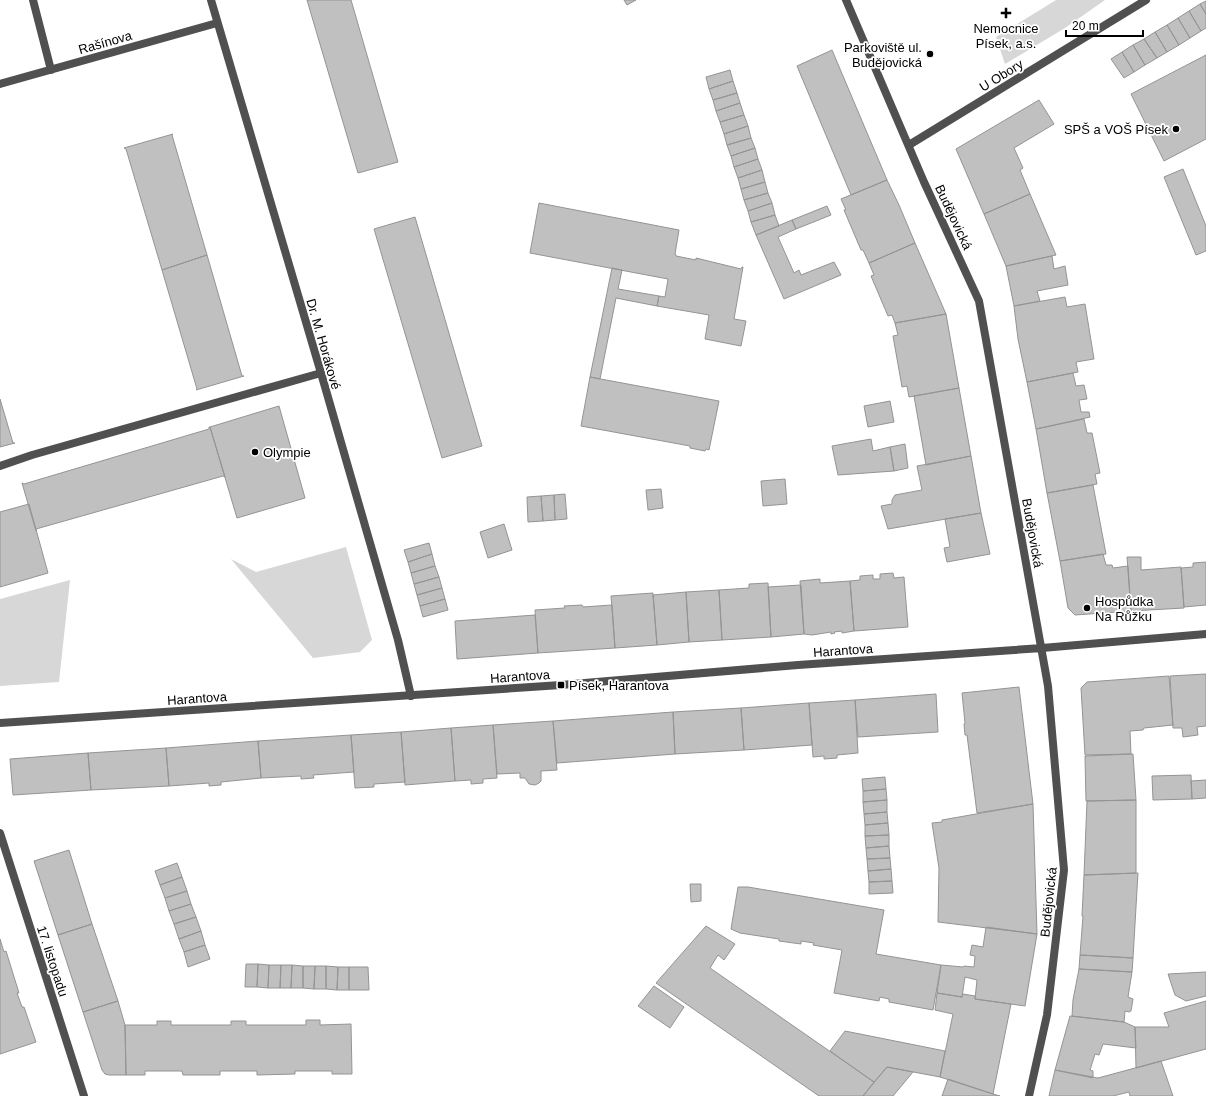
<svg xmlns="http://www.w3.org/2000/svg" width="1206" height="1096" font-family="Arial,sans-serif">
  <style>
    .green { fill: #d7d7d7 }
    .building { fill: #c0c0c0; stroke: #949494 }
    .lines { fill: none; stroke-linecap: round; stroke-linejoin: round }
    .minor { stroke: #505050; stroke-width: 8 }
    .tertiary { stroke: #505050; stroke-width: 8 }
    .poi-dot { fill: #000; stroke: #fff; stroke-width: 1.5 }
    .labels { text-anchor: middle; stroke-width: 3.5; stroke-linejoin: round; paint-order: stroke }
    .poi-label { font-size: 13px; fill: #000; stroke: #fff; text-anchor: start }
    .street-label { font-size: 13px; fill: #000; stroke: #fff }
  </style>
  <rect width="100%" height="100%" fill="#fff"/>
  <!-- green -->
  <path class="green" d="M1056,0H1105L1065,28L1005,64L996,37Z
    M346,547L372,640L360,652L313,658L231,559L256,572Z
    M70,580L59,682L0,686V599Z"/>
  <!-- building -->
  <path class="building" d="M307,0H351L398,162L358,173Z
    M624,0H636L627,5Z
    M1206,1V14L1200,4Z
    M1200,4L1206,14V28L1201,31L1189,11Z
    M1189,11L1201,31L1190,38L1178,18Z
    M1178,18L1190,38L1179,45L1167,25Z
    M1167,25L1179,45L1167,52L1155,32Z
    M1155,32L1167,52L1157,58L1144,39Z
    M1144,39L1157,58L1145,65L1133,45Z
    M1133,45L1145,65L1134,72L1122,52Z
    M832,50L887,180L851,195L797,66Z
    M1122,52L1134,72L1124,78L1111,59Z
    M1206,55V139L1164,161L1131,94Z
    M730,70L733,81L709,89L706,77Z
    M733,81L737,93L713,100L709,89Z
    M737,93L740,103L716,111L713,100Z
    M1039,100L1054,124L1014,148L1023,168L1020,170L1030,194L984,214L956,149Z
    M740,103L744,115L720,122L716,111Z
    M744,115L748,126L724,134L720,122Z
    M748,126L751,138L727,145L724,134Z
    M173,134L172,135L207,255L162,270L126,149L124,148Z
    M751,138L755,148L731,156L727,145Z
    M755,148L758,159L734,167L731,156Z
    M758,159L762,170L738,178L734,167Z
    M1183,169L1206,226V251L1196,255L1164,177Z
    M762,170L765,182L741,189L738,178Z
    M887,180L899,205L915,243L869,263L863,250H861L844,210H846L841,199Z
    M765,182L768,193L744,200L741,189Z
    M768,193L772,203L748,211L744,200Z
    M1030,194L1056,255L1006,266L984,214Z
    M539,203L679,230L675,254L676,255V256L696,260V258L741,269L742,267H743L734,319L746,321L741,346L705,339L709,315L657,306L659,296L665,297L668,279L530,253Z
    M772,203L775,215L751,222L748,211Z
    M827,206L831,215L796,229L792,220Z
    M775,215L779,226L756,235L751,222Z
    M415,217L482,446L442,458L374,229Z
    M792,220L796,229L778,237L794,273L799,270L801,275L834,262L841,275L784,299L756,235Z
    M915,243L946,314L895,323L892,315L888,316L871,276L874,275L869,263Z
    M207,255L242,376H244L196,390L197,389L162,270Z
    M1052,256L1054,269L1065,266L1068,285L1037,291L1040,301L1014,306L1006,266Z
    M612,268L622,270L618,289L659,296L657,306L616,298L600,379L590,377Z
    M1065,297L1067,307L1085,304L1094,359L1076,362L1078,372L1027,382L1018,339L1014,306Z
    M946,314L959,388L909,397L907,386L902,387L893,336L898,335L895,323Z
    M1073,373L1076,386L1084,385L1087,399L1079,400L1081,412H1089L1090,417L1036,429L1027,382Z
    M590,377L719,401L709,450L706,449L705,451L690,448V446L581,426Z
    M959,388L971,456L926,465L914,396Z
    M0,399L13,443H15L0,447Z
    M890,401L894,422L868,427L864,406Z
    M279,406L305,498L237,518L210,427Z
    M1084,419L1087,433H1092L1100,473L1095,474L1097,484L1047,493L1036,429Z
    M209,427H210L225,477L223,476L36,529V531L22,483L24,484L209,429Z
    M871,439L873,451L890,447L894,471L838,475L832,446Z
    M905,444L908,468L894,471L890,447Z
    M971,456L981,513L888,529L881,506L892,504V500L895,495L922,490L917,466Z
    M785,479L787,504L763,506L761,481Z
    M1093,485L1106,554L1060,561L1047,493Z
    M661,489L663,508L648,510L646,490Z
    M565,494L567,519L555,520L554,495Z
    M554,495L555,520L543,521L541,496Z
    M541,496L543,521L528,522L527,497Z
    M29,504L48,573L0,587V512Z
    M981,513L990,554L947,562L944,548L950,547L945,519Z
    M504,524L512,550L488,558L480,532Z
    M429,543L432,554L408,562L404,550Z
    M432,554L435,566L411,573L408,562Z
    M1103,554L1106,565H1112L1113,568L1128,566L1131,611L1075,615L1068,608L1060,561Z
    M1127,557H1141V570L1181,567L1184,608L1131,611Z
    M1206,562V605L1184,607L1181,568L1193,567V563Z
    M435,566L439,577L414,584L411,573Z
    M893,573L894,578L904,577L908,627L854,631L850,581L860,580V576L873,575V579H880V574Z
    M439,577L442,588L417,595L414,584Z
    M820,579V583L850,581L854,631L842,633V631L834,632L835,633L831,634V632L812,635L804,634L800,581Z
    M768,583L771,637L722,640L719,590L749,588V584Z
    M801,585L804,634L771,637L768,587Z
    M442,588L445,599L420,606L417,595Z
    M719,590L722,640L689,642L686,592Z
    M686,592L689,642L657,645L653,595Z
    M653,593L657,645L615,648L611,596Z
    M445,599L448,610L423,617L420,606Z
    M582,605L583,607L612,605L615,648L538,653L535,610L565,608L564,606Z
    M535,615L538,653L457,659L455,621Z
    M1206,674V726L1197,727L1198,735L1183,737L1182,728H1173L1170,676Z
    M1169,676L1173,725L1144,728L1143,730L1130,731L1131,754L1085,755L1081,688L1087,682Z
    M1019,687L1033,804L977,813L967,735H965L964,724L965,723L962,693Z
    M936,694L938,732L858,737L855,700Z
    M855,700L858,753L837,755V758L824,759V756L813,757L809,703Z
    M809,703L812,745L744,750L741,708Z
    M741,708L744,750L675,754L673,712Z
    M673,712L675,754L557,763L553,721Z
    M553,721L557,770L541,771V781L539,783L535,785L529,784L525,778H520V773L497,774L493,725Z
    M493,725L497,778L483,779V783L471,784V780L455,781L451,728Z
    M451,728L455,781L405,785L401,732Z
    M401,732L405,782L374,784V787L355,788L351,735Z
    M351,735L354,772L313,775L314,778L301,779V776L261,778L258,741Z
    M258,741L261,778L221,782V785L209,786V783L169,786L166,748Z
    M166,748L169,786L91,790L88,753Z
    M88,753L91,790L13,795L10,759Z
    M1133,754L1136,800L1086,801L1085,756Z
    M1191,775L1192,799L1153,800L1152,776Z
    M885,777L886,789L863,791L862,779Z
    M1206,780V798L1192,799L1191,781Z
    M886,789L887,800L863,802V791Z
    M887,800V812L864,814L863,802Z
    M1136,800V873L1084,875L1087,801Z
    M1033,804L1037,934L938,922L939,868L932,823L942,822V820Z
    M887,812L888,823L865,825L864,814Z
    M888,823L889,835L865,836V825Z
    M889,835V846L866,848L865,836Z
    M889,846L890,858L867,859L866,848Z
    M69,850L92,924L58,935L34,861Z
    M890,858L891,869L868,871L867,859Z
    M177,863L182,877L160,885L155,871Z
    M891,869L892,881L869,882L868,871Z
    M1138,873L1133,958L1080,955L1083,916H1082L1084,875Z
    M182,877L187,891L165,898L160,885Z
    M892,881L893,893L869,894V882Z
    M690,884H701V901L691,902Z
    M738,887H748L884,910L876,954L941,965L933,1010L889,1002V999L880,997L879,1001L834,993L842,950L813,945L814,943L801,941V944L779,941V939L740,933L731,929Z
    M187,891L191,904L169,911L165,898Z
    M191,904L196,917L174,924L169,911Z
    M196,917L201,931L179,939L174,924Z
    M92,924L118,1001L83,1012L58,935Z
    M706,926L735,944L724,960L718,955L710,968L874,1082L863,1096H819L656,983Z
    M986,927L1037,934L1025,1006L975,999L977,980L965,977L962,997L937,993L941,965L963,967L964,966L974,967L975,956L970,955L972,945L983,947Z
    M201,931L205,945L184,952L179,939Z
    M0,939L4,952L6,951L19,993H17L22,1007H24L36,1042L0,1054Z
    M205,945L210,959L188,967L184,952Z
    M1080,955L1133,958L1132,972L1079,969Z
    M246,964H258L257,987H245Z
    M258,964L269,965L268,988L257,987Z
    M269,965H281L280,988H268Z
    M281,965H292L291,988H280Z
    M292,965L303,966V988H291Z
    M303,966H315L314,989L303,988Z
    M315,966H326V989H314Z
    M326,966L338,967L337,990L326,989Z
    M338,967H349V990H337Z
    M349,967H368L369,990H349Z
    M1079,969L1132,972L1128,997L1133,999L1131,1011L1129,1012L1125,1011L1124,1022L1072,1016L1073,1000Z
    M1206,972V996L1186,1001L1175,995L1168,974Z
    M654,986L684,1007L670,1028L638,1006Z
    M937,993L962,997L963,994L975,996V999L1011,1004L993,1094L940,1077L953,1014L935,1010Z
    M118,1001L125,1025L126,1075H109L105,1074L102,1070L83,1012Z
    M1206,1001V1049L1136,1068L1135,1027H1169L1164,1013Z
    M1070,1016L1124,1022L1135,1027L1136,1048L1103,1044L1099,1055L1095,1054L1090,1070L1093,1071V1078L1055,1070Z
    M306,1020H320V1025L351,1024L352,1074H332V1071H295V1074L257,1075V1071H220V1075H183L182,1071H145V1075H126L125,1025H157V1021H171V1025H231V1021H246V1025H306Z
    M845,1031L945,1051L940,1077L887,1067L874,1082L830,1051Z
    M1161,1061L1173,1096H1130L1129,1092L1113,1096H1049L1055,1070L1098,1078Z
    M887,1067L913,1072L893,1096H863Z
    M948,1079L993,1094L1000,1096H942Z"/>
  <g class="lines">
    <!-- minor -->
    <path class="minor" d="M33,0L51,70
      M211,0L321,373L398,640L411,696
      M0,84L217,23
      M909,145L1146,0
      M0,466L32,455L321,373
      M0,833L84,1096"/>
    <!-- tertiary -->
    <path class="tertiary" d="M846,0L924,182L979,301L1048,686L1064,870L1047,1015L1029,1096
      M0,723L561,685L798,665L1042,648L1206,634"/>
  </g>
  <!-- markers -->
  <g class="poi-dot">
    <path d="M1004 7h4v4h4v4h-4v4h-4v-4h-4v-4h4z"/>
    <circle cx="930" cy="54" r="4"/>
    <circle cx="1176" cy="129" r="4"/>
    <circle cx="255" cy="452" r="4"/>
    <circle cx="1087" cy="608" r="4"/>
    <rect x="557" y="681" width="8" height="8" rx="2"/>
  </g>
  <g class="labels">
    <!-- poi labels -->
    <g class="poi-label">
      <text x="1006" y="33" text-anchor="middle">Nemocnice<tspan x="1006" dy="15">Písek, a.s.</tspan></text>
      <text x="922" y="52" text-anchor="end">Parkoviště ul.<tspan x="922" dy="15">Budějovická</tspan></text>
      <text x="1168" y="134" text-anchor="end">SPŠ a VOŠ Písek</text>
      <text x="263" y="457">Olympie</text>
      <text x="1095" y="606">Hospůdka<tspan x="1095" dy="15">Na Růžku</tspan></text>
      <text x="569" y="690">Písek, Harantova</text>
    </g>
    <!-- street labels -->
    <g class="street-label">
      <text transform="translate(105 42) rotate(-16)" y="5">Rašínova</text>
      <text transform="translate(1001 75) rotate(-32)" y="5">U Obory</text>
      <text transform="translate(954 217) rotate(65)" y="5">Budějovická</text>
      <text transform="translate(324 344) rotate(74)" y="5">Dr. M. Horákové</text>
      <text transform="translate(1033 533) rotate(80)" y="5">Budějovická</text>
      <text transform="translate(843 650) rotate(-4)" y="5">Harantova</text>
      <text transform="translate(520 676) rotate(-4)" y="5">Harantova</text>
      <text transform="translate(197 698) rotate(-4)" y="5">Harantova</text>
      <text transform="translate(1048 902) rotate(-84)" y="5">Budějovická</text>
      <text transform="translate(53 961) rotate(72)" y="5">17. listopadu</text>
    </g>
  </g>
  <!-- scale -->
  <path d="M1066 30v6h77v-6" fill="none" stroke="#000000" stroke-width="2"/>
  <text x="1072" y="30" font-size="12" fill="#000000" stroke="#ffffff" stroke-width="3" paint-order="stroke">20 m</text>
</svg>
